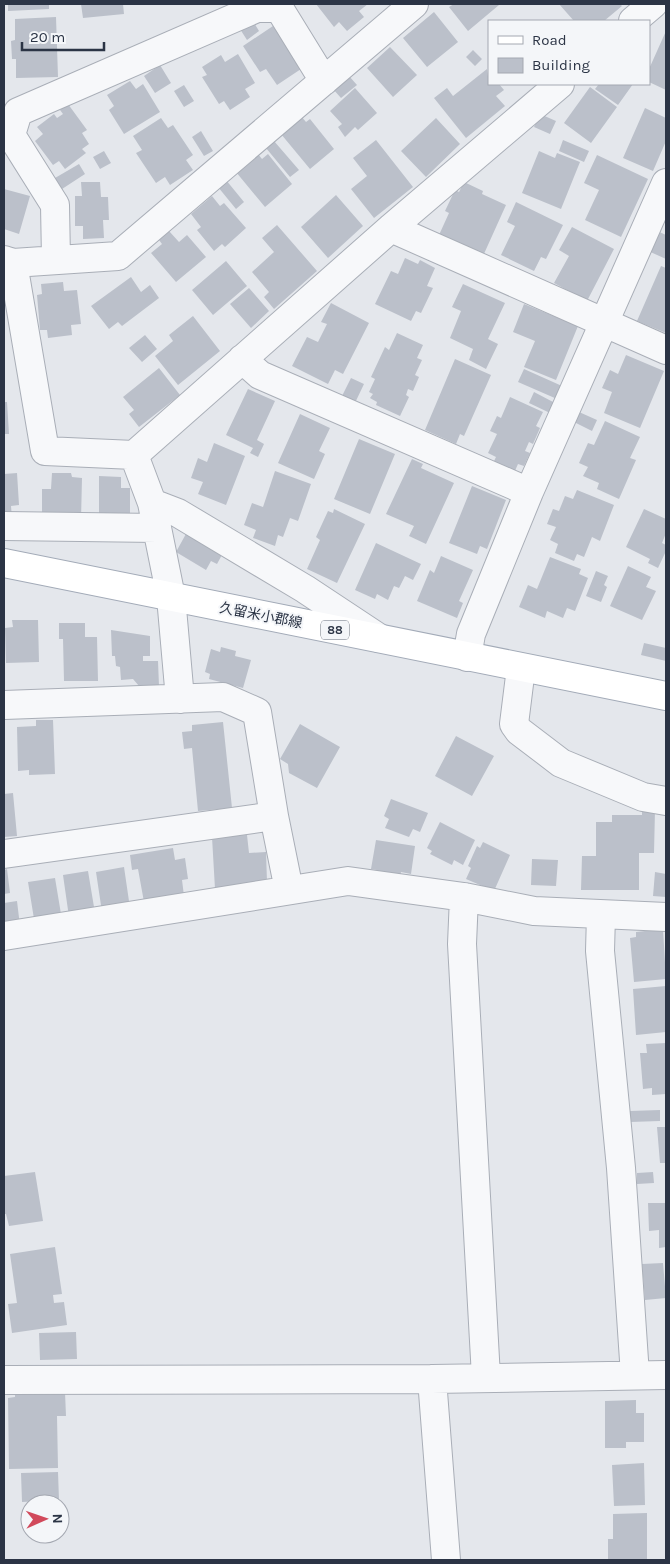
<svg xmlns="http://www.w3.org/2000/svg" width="670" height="1564" font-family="Karla,'Noto Sans JP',sans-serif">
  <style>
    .building { fill: #bbc0ca }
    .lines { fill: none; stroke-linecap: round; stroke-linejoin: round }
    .minor-casing { stroke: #a9aeb7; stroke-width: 30 }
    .major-casing { stroke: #a3abb8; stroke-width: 30 }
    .minor { stroke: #f7f8fa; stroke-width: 28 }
    .major { stroke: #fff; stroke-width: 28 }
    .labels { text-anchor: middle; stroke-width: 4; stroke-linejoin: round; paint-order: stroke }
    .shield { fill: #f4f6f9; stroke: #676e7b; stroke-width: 1 }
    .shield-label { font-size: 12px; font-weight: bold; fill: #2b3445 }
    .street-label { font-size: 14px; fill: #2b3445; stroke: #f4f6f9 }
  </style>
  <rect width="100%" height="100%" fill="#e4e7ec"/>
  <!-- building -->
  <path class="building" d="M8,4H49V9L8,11Z
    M81,4H123L124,14L83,18Z
    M316,4H368L359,11L364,17L347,31L339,22L334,27Z
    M454,4H498L499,5L468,31L449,7Z
    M559,4H620L622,6L604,21H574Z
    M434,12L458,42L427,67L403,38Z
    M56,17L58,77L16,78V59H12L11,41L15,40V19Z
    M253,21L259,31L247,40L240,29Z
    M273,26L301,69L277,85L266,69L260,72L243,46Z
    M666,31V90L649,82V69Z
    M390,47L417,75L393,97L367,68Z
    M473,50L482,59L475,66L466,57Z
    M238,54L255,83L245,89L250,97L230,110L224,101L219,104L202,77L207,75L202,67L221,55L225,62Z
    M160,65L171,83L155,93L144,76Z
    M487,69L489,84H499L504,90L496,96L505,106L466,138L434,98L447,88L453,96Z
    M349,76L357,85L341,98L333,89Z
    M130,81L136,89L143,84L160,112L124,134L109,110L114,106L107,95Z
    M599,84H633L618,105L595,89Z
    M184,85L194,101L184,107L174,91Z
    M590,87L617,107L591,143L564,123Z
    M355,88L377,113L358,130L355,127L345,137L338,127L342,124L330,111Z
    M68,104L87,130L82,133L89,144L82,149L86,153L65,169L59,161L53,165L35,141L43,134L37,127L54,114L57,118L63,114L60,110Z
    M645,108L666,118V141L653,171L623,158Z
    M540,114L556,121L550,134L534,127Z
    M301,116L306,122L310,119L334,149L310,169L281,134Z
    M161,118L168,128L173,125L193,155L186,160L193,170L170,185L165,177L156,183L136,153L142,150L133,136Z
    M436,118L460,144L426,177L401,151Z
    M201,131L213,151L204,156L192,137Z
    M376,140L413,187L374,218L351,189L367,176L353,158Z
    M563,140L589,151L584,162L559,151Z
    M274,141L299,170L290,177L266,148Z
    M104,151L111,163L100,169L93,157Z
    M539,151L555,158L557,153L580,162L561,209L522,193Z
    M258,154L262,159L268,154L292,184L265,207L236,172Z
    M597,155L648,179L621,237L585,220L599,190L584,183Z
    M79,164L85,174L62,189L55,178Z
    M226,180L244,202L236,209L218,187Z
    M81,182H100L101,197H108L109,220H103L104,238L83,239V226H75V196H82Z
    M464,182L483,191L482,194L506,205L483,256L439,235L449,213L445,211L455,190L459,192Z
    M4,189L30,196L19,234L4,229Z
    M336,195L363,226L328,258L301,227Z
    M212,196L220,206L224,203L246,228L225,247L222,244L214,251L197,230L201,227L191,214Z
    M516,202L563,225L546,259L541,257L534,271L501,255L515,226L507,222Z
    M277,225L317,271L274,309L264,297L269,292L252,272L274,252L262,238Z
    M572,227L614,249L587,301L554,283L569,256L559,250Z
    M655,230L666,235V259L646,250Z
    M169,231L179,242L187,235L206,257L176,282L151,253L162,244L159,240Z
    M405,258L418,264L420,260L435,268L427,286L433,288L421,313L416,311L411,321L375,304L391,271L398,274Z
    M226,261L247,286L213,315L192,290Z
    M661,266L666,268V333L637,321Z
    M131,277L141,292L150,285L159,298L122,326L118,322L109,329L91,306Z
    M63,282L64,291L77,290L81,324L71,325L72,335L48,338L47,330H40L37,295L42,294L41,284Z
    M463,284L505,303L488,339L498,344L486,369L469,360L473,349L450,338L461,311L452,307Z
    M249,288L269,311L251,328L230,304Z
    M331,303L369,323L343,374L335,370L328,384L292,366L307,337L318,342L327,324L321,322Z
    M524,304L578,326L556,380L524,367L535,341L513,332Z
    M193,316L220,351L178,385L155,356L173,341L169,335Z
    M397,333L423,345L417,358L422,360L415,375L419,377L413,391L408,389L406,395L409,397L400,416L376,405L377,402L370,398L373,394L369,392L375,379L371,377L385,347L389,350Z
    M145,335L157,349L142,362L129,348Z
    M626,355L664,371L640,428L604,413L612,392L602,388L610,370L618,374Z
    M455,359L491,375L464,436L460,434L456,444L425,430Z
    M159,368L180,395L139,427L129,414L134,410L123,397Z
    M524,369L562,386L557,399L518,382Z
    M351,378L364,384L354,405L341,398Z
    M248,389L275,401L257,440L264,444L258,457L250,453L253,448L226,435Z
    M534,392L555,403L550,413L529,403Z
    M510,397L543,412L536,426L540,428L533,444L529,442L525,451L530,453L524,466L518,464L514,473L493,463L496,457L488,453L497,434L490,431L497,416L501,418Z
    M4,402H7L9,434H4Z
    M579,412L597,420L592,431L574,422Z
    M300,414L330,428L319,451L325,454L314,479L278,463Z
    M605,421L640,437L630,458L636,460L619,499L597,489L599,483L583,476L588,467L579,463L588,443L594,445Z
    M359,439L395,454L370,514L334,499Z
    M214,443L245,456L226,505L198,494L203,482L191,478L198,458L207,462Z
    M412,459L423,464L421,468L454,483L426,544L409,536L414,526L386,514Z
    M275,471L311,484L298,521L290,518L283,537L278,535L275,546L253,538L256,530L244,525L252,503L263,507Z
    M17,473L19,505L11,506L12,518H4V474Z
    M52,473H71L72,477L82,478L81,520H42V489H51Z
    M99,476L121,477V488H130V521H99Z
    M472,486L506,500L487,549L480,546L477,554L449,543Z
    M577,490L614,505L600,541L592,537L584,557L577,554L574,561L555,553L558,544L550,540L556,527L547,524L553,509L559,511L565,496L573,499Z
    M334,509L365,524L337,583L307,569L320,540L316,537L328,511L333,513Z
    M644,509L666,519V533L662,543L666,545V551L658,568L648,563L650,559L626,547Z
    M187,532L223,553L217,564L211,561L206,570L176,552Z
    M376,543L421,564L413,580L405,576L399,588L394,586L388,600L377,594L375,599L355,590Z
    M441,556L473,570L459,601L463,603L457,618L417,601L430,570L434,573Z
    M550,557L581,569L579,574L588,578L575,611L567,608L563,618L547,611L545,618L519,607L528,585L537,589Z
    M628,566L651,577L646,587L656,591L642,620L610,606Z
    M596,571L608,576L604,585L607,587L601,602L586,596Z
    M12,620H38L39,662L6,663L5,628L13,627Z
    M59,623H85V637H97L98,681H64L63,639H59Z
    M111,630L150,636V656H143V661H158L159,686H139L133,679L121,680L120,667L116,666L115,656H112Z
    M644,643L666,648V661L641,655Z
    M221,647L236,651L235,656L251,660L243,688L209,679L210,674L205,672L211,649L220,652Z
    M36,720H53L55,774L29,775V770L18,771L17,727L36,726Z
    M223,722L232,808L198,811L192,748L184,749L182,732L192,731V725Z
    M300,724L340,747L317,788L289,773L288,764L280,759Z
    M456,736L494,756L472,796L435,776Z
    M13,793L17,836L4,837V794Z
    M391,799L428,813L420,832L413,829L409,837L385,828L389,819L384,816Z
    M642,810H655L654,853H639V890H581L582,856H596V822H612V815H642Z
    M440,822L475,840L463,865L454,860L452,865L430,854L432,851L427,848Z
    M247,835L249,853L266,852L267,882L215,889L212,837Z
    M376,840L415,846L411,874L401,872L400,877L376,873L377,870L371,869Z
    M483,842L510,855L494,891L466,879L471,868L468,866L477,846L480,848Z
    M173,848L175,860L185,858L188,879L182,880L184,896L144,902L138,869L132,870L130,855Z
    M532,859L558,860L556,886L531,885Z
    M124,867L130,908L102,912L96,872Z
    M7,869L10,893L4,894V870Z
    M88,871L95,913L69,917L63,875Z
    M655,872L666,874V897L653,896Z
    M55,878L62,920L35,925L28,882Z
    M17,901L20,926L4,928V903Z
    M663,929L666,979L634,982L630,938L636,937V932Z
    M666,986V1032L636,1035L633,989Z
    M666,1043V1094L652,1095V1088L643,1089L640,1053H647L646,1044Z
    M660,1110V1121L630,1122V1111Z
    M657,1127H666V1163H660Z
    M35,1172L43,1221L9,1226L6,1214H4V1176Z
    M653,1172L654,1183L637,1184V1173Z
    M648,1203H666V1247L659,1248V1230L649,1231Z
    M55,1247L62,1294L53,1295L54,1303L64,1302L67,1325L12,1333L8,1304L17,1303L10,1254Z
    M663,1263L666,1298L645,1300L642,1264Z
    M76,1332L77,1359L40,1360L39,1333Z
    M65,1392L66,1416H57L58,1468L9,1469L8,1398L15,1397V1393Z
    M636,1400V1413H644V1442H626V1448H605V1401Z
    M644,1463L645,1505L614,1506L612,1465Z
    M58,1472L59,1500L22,1502L21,1473Z
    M647,1513V1560H608V1539H613V1514Z"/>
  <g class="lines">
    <!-- minor casing -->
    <g class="minor-casing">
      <path id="minor" d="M633,21L653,4
        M391,228L666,350
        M56,259L55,205L11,135L18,112L257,8H279L324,81
        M4,260L13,263L118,256L414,4
        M13,263L45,451L134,455L391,228L560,84
        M242,359L260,375L529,492
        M134,455L152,503L171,597L180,699
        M152,503L178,513L305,589L379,638
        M4,526L157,528
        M467,657L471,634L529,492L666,183
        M521,668L514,724L519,731L561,763L643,797L666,801
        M4,705L223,697L257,712L274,816L4,854
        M274,816L289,890
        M464,897L462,944L486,1377
        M601,915L600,951L621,1168L635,1375
        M4,936L348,881L464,897L534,911L666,917
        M432,1379L446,1560
        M4,1380L432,1379L666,1375"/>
    </g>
    <!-- major casing -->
    <g class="major-casing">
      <path id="major" d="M4,563L666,696"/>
    </g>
    <!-- minor -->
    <use href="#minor" class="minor"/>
    <!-- major -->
    <use href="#major" class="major"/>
  </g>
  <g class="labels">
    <!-- shield labels -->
    <rect class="shield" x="321" y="620.5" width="28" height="19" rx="4"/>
    <g class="shield-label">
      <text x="335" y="634">88</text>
    </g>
    <!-- street labels -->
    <g class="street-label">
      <text transform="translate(261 615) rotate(11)" y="5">久留米小郡線</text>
    </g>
  </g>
  <!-- border -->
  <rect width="670" height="1564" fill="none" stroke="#2b3445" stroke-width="10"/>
  <!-- legend -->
  <rect x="488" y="20" width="162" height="65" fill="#f4f6f9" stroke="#a4a8b1"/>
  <rect x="498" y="36" width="25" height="8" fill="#ffffff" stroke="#a4a8b1"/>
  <text x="532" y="45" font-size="15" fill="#2b3445">Road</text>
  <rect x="498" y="58" width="25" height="15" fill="#bbc0ca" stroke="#a4a8b1"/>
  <text x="532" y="70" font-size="15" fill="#2b3445">Building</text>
  <!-- north arrow -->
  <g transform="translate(45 1519) rotate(88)"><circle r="24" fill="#f4f6f9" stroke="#a4a8b1"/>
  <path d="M0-4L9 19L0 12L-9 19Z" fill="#d1495b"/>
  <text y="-8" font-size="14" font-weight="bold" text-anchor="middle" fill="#2b3445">N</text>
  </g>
  <!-- scale -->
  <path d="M22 42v8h82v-8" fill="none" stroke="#2b3445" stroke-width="2.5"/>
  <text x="30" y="42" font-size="15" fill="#2b3445" stroke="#f4f6f9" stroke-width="4" paint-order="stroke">20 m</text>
</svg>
